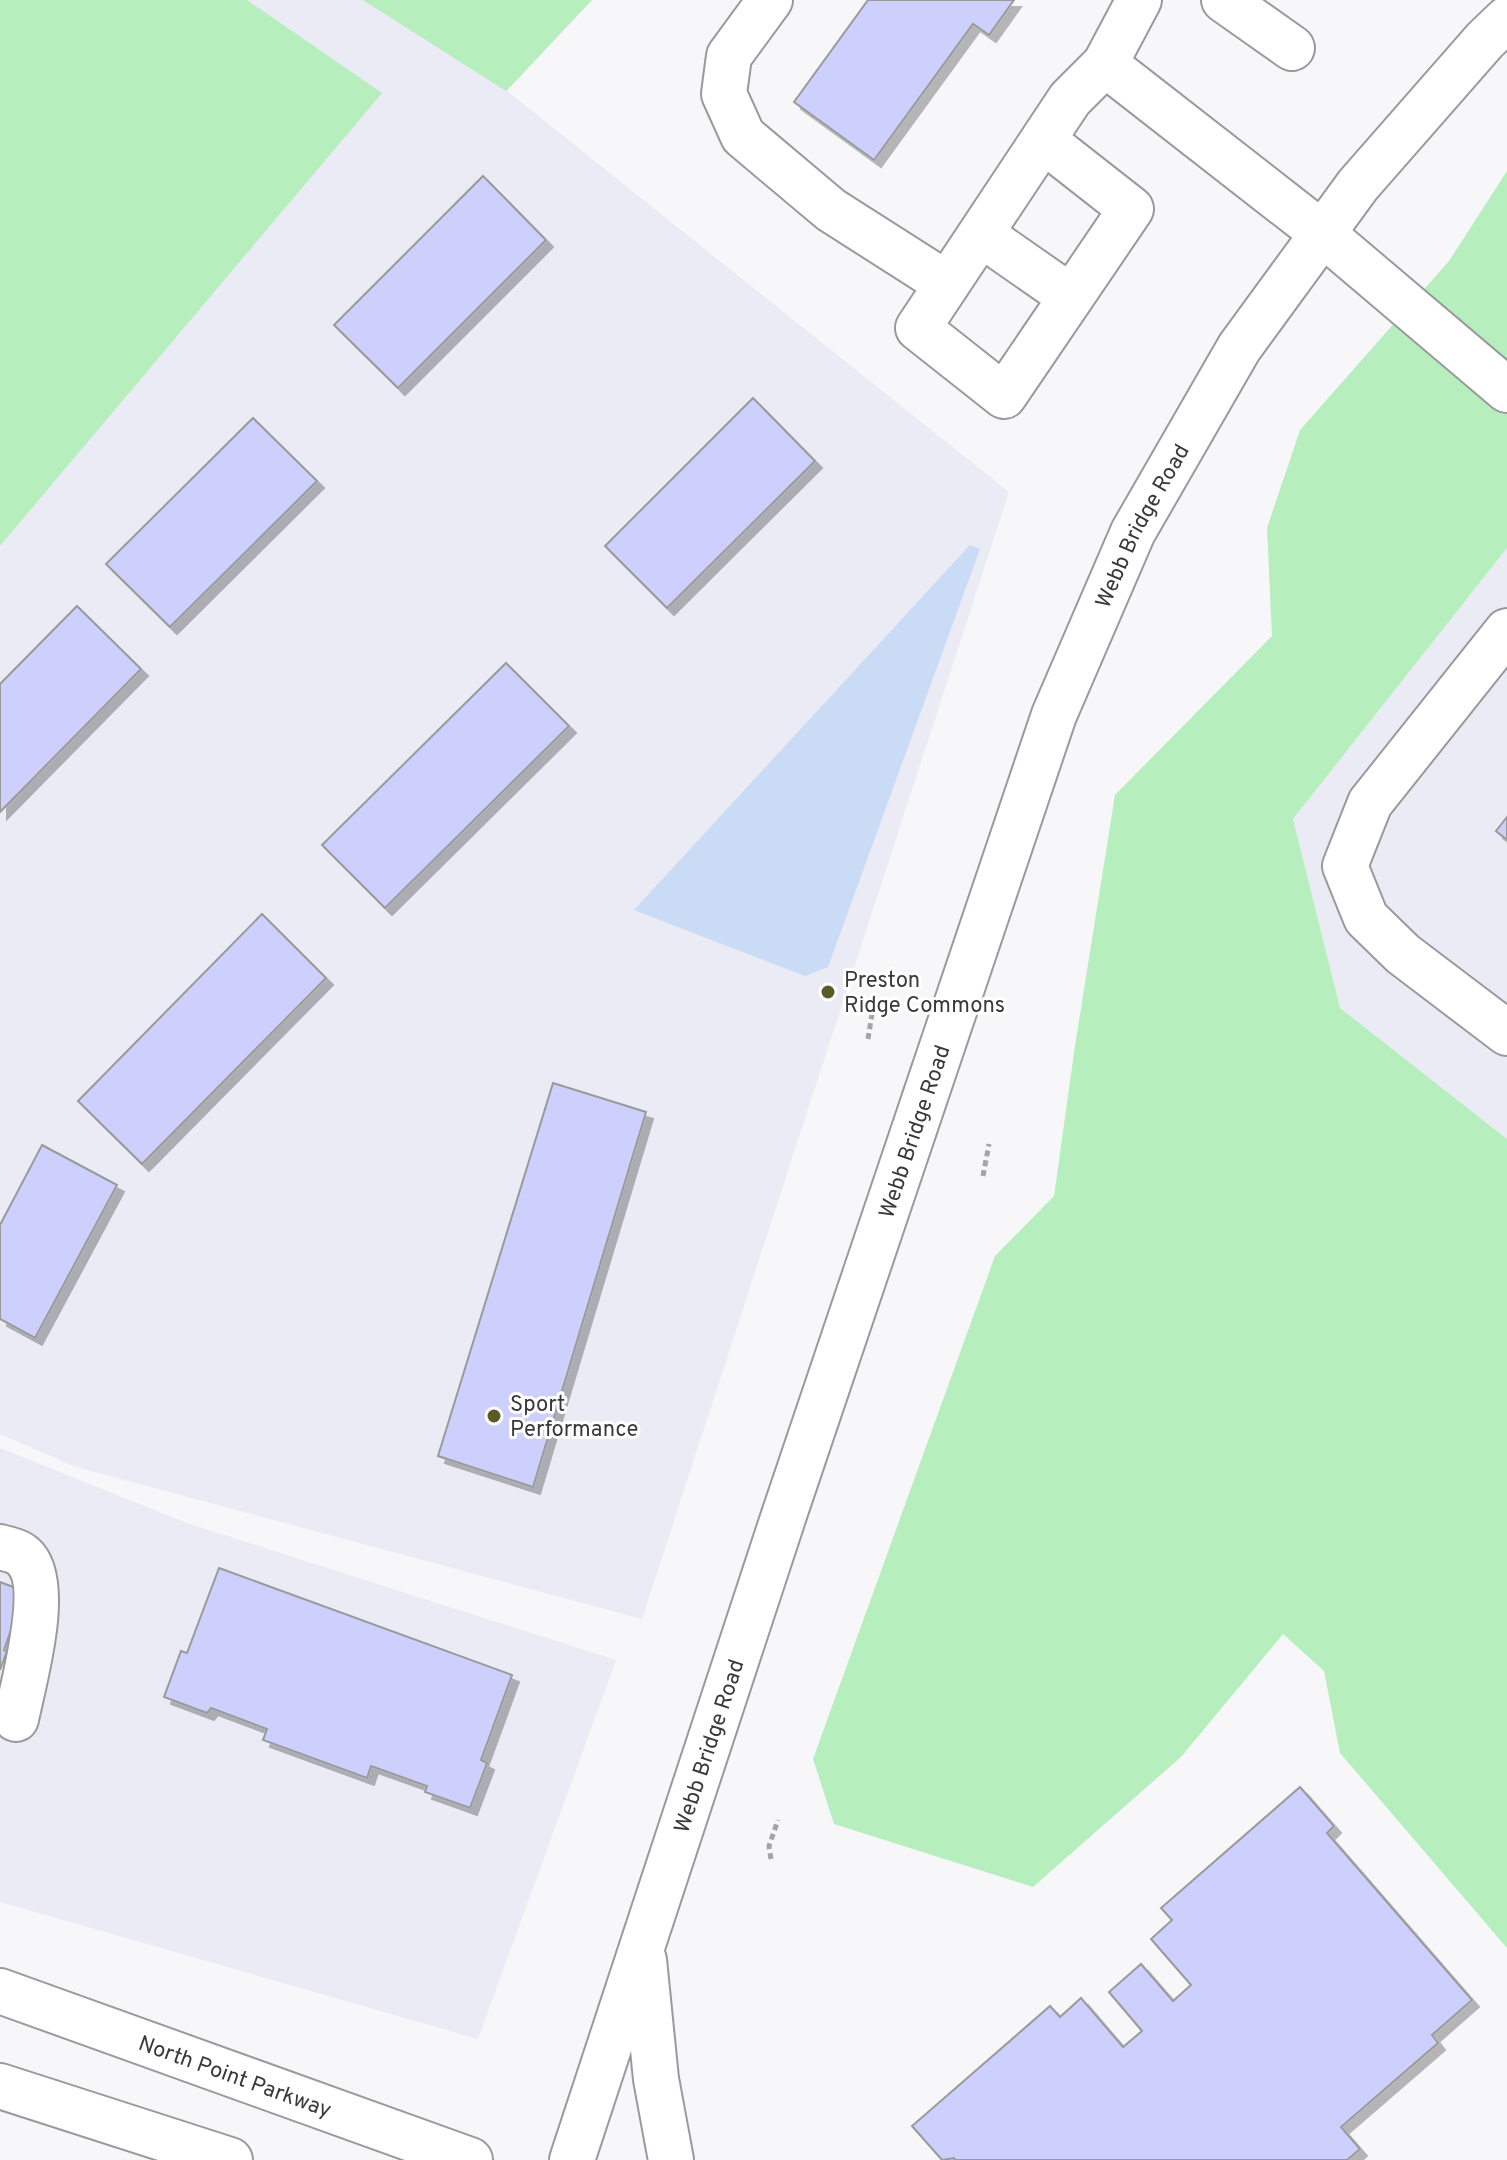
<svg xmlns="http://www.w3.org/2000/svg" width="1507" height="2160" font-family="Overpass,sans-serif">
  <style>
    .built { fill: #eaebf4 }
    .green { fill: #b6eebe }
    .water { fill: #cadbf6 }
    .building { fill: #cdcffc; stroke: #999a9b; stroke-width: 2; filter: url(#shadow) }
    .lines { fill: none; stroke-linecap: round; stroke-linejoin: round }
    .minor-casing { stroke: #9a9a9c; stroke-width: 48 }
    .path { stroke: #a5a5a6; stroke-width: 5; stroke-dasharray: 6 4; stroke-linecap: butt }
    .minor { stroke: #fff; stroke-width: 44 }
    .poi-dot { fill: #585a28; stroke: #fff; stroke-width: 3 }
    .labels { text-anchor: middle; stroke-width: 6; stroke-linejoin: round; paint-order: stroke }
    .street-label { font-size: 22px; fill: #39393a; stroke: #fff }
    .poi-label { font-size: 22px; fill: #39393a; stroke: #fff; text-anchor: start }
  </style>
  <defs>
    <filter id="shadow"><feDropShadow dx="7" dy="7" stdDeviation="0" flood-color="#0004"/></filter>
  </defs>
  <rect width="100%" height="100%" fill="#f7f7f9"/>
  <!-- built -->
  <path class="built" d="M247,0H592L507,91L1009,492L642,1619L76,1467L0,1434V546L381,93Z
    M1507,548V1139L1340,1008L1293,819Z
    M0,1448L187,1523L616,1660L478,2039L0,1902Z"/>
  <!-- green -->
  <path class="green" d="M0,0H247L382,93L0,546Z
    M363,0H592L506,91Z
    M1507,171V548L1293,819L1340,1008L1507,1139V1948L1340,1753L1324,1671L1283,1634L1181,1757L1033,1887L834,1824L813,1759L995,1256L1054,1196L1075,1046L1115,795L1272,636L1267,528L1300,430L1449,261Z"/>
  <!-- water -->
  <path class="water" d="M970,545L980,549L828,967L805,976L634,910Z"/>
  <!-- building -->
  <path class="building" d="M868,0H1014L989,35L973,24L874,160L794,102Z
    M483,176L546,240L398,388L334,325Z
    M753,398L815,461L667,608L605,546Z
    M253,418L317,481L170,627L106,564Z
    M77,606L141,669L0,812V684Z
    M506,663L569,726L385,908L322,845Z
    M1507,817V840L1496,831Z
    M262,914L326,978L142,1164L78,1101Z
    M553,1083L646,1112L533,1487L438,1456Z
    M42,1145L117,1185L35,1338L0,1319V1225Z
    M219,1568L512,1675L481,1760L487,1763L470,1808L425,1792L427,1786L371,1766L367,1778L263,1740L267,1729L211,1708L207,1713L164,1697L181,1651L187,1653Z
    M0,1582L21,1590V1601L4,1650L7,1651L0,1670Z
    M1300,1787L1334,1826L1327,1833L1472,2000L1432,2035L1438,2043L1341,2127L1360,2149L1347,2160H955L954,2158L942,2160L912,2126L1050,2006L1060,2017L1081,1998L1123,2047L1142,2031L1109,1992L1141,1964L1173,2001L1191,1985L1151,1939L1172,1920L1161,1908Z"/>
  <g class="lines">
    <!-- minor casing -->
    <g class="minor-casing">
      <g id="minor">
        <path d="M770,0L729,56L724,94L743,136L831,210L947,284"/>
        <path d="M1139,0L1105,64L1323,234L1507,390"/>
        <path d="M1224,0L1292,48"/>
        <path d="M1043,140L1131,209L1004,396L918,328L1070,99L1105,64"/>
        <path d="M982,235L1071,297"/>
        <path d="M1507,631L1370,803L1345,866L1366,918L1403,954L1507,1033"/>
        <path d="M0,1547C7,1549 18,1551 23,1556C53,1582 23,1684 16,1719"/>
        <path d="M644,1960L656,2079L671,2160"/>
        <path id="s1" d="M0,1991L470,2160"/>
        <path d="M0,2086L230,2160"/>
        <path id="s2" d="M572,2160L784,1515L1054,715L1133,532L1239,348L1358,185L1485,40L1507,19"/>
      </g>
    </g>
    <!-- path -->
    <path class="path" d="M868,1039L872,1014
      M983,1176L989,1144
      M771,1859L769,1846L778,1820"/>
    <!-- minor -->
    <use href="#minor" class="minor"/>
  </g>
  <!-- markers -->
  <g class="poi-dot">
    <circle cx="828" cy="992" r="8"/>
    <circle cx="494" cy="1416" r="8"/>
  </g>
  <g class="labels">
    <!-- street labels -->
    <g class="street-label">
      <text dy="8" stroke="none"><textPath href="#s2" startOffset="1732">Webb Bridge Road</textPath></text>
      <text dy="8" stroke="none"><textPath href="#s2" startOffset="1084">Webb Bridge Road</textPath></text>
      <text dy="8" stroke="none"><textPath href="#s2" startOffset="436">Webb Bridge Road</textPath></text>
      <text dy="8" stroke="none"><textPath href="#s1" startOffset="250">North Point Parkway</textPath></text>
    </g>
    <!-- poi labels -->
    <g class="poi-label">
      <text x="844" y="987">Preston<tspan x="844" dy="25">Ridge Commons</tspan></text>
      <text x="510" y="1411">Sport<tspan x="510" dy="25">Performance</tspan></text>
    </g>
  </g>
</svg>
